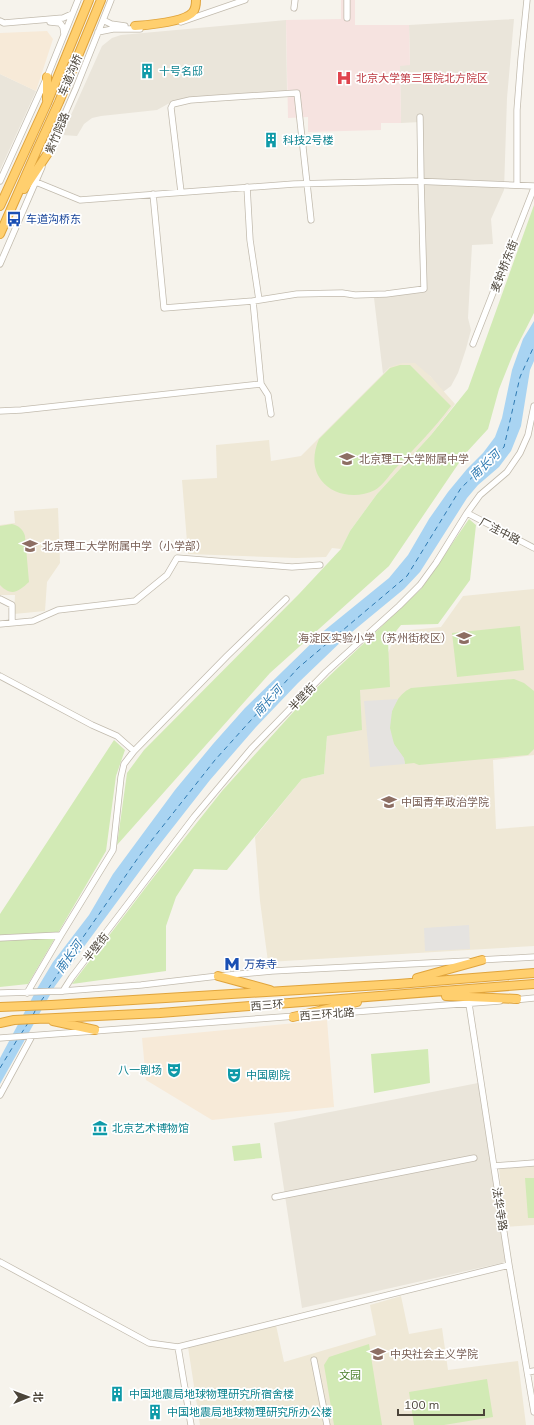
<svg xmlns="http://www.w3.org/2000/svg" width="534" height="1425" font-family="Mulish,'Noto Sans SC',sans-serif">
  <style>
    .residential { fill: #eae5da }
    .commercial { fill: #f7ead8 }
    .education { fill: #efe8d6 }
    .medical { fill: #f6e3e0 }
    .green { fill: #d2eab5 }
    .parking { fill: #e5e3e0 }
    .water { fill: #a9d4f2 }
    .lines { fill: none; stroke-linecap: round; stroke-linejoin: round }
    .ferry { stroke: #2e7ab2; stroke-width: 1; stroke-dasharray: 5 4; stroke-linecap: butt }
    .minor-casing { stroke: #c2bbae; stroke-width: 7 }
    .highway-casing { stroke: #e0a43c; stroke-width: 10 }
    .minor { stroke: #fff; stroke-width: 5.5 }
    .highway { stroke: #ffcf6e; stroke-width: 8 }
    .labels { text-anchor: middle; stroke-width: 3.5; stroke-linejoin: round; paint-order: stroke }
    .culture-label { font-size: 11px; fill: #0d838f; stroke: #fff; text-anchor: start }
    .street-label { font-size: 11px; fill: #4b4439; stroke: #fff }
    .health-label { font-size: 11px; fill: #be3a42; stroke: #fff; text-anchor: start }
    .transit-label { font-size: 11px; fill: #164399; stroke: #fff; text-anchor: start }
    .education-label { font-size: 11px; fill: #785e54; stroke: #fff; text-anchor: start }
    .park-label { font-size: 11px; fill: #4a7f2a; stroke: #fff }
    .water-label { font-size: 12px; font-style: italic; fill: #2e7ab2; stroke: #fff }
  </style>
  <rect width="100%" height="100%" fill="#f6f3ec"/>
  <!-- residential -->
  <path class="residential" d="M514,19L507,98L504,190L491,219L493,244L472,245L468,318L471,330L466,349L458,373L451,386L443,392L430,376L390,367L383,374L374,298L427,292L421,191L420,122L401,123L400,65H410L409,25Z
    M286,20L287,91L175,100L157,110L101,116L92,118L84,124L77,136L62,135L102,46L112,38L121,35Z
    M0,74L36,91L0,170Z
    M478,1083L506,1262L302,1308L274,1123Z"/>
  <!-- commercial -->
  <path class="commercial" d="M47,31L53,39L36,91L0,74V33Z
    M327,1020L334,1107L212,1120L146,1080L142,1038Z"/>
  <!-- education -->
  <path class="education" d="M402,363H415L430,376L455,404L431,435L377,494L350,531L341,549L332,548L326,557L296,558L188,554L182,480L217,478L216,445L269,440L271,461L301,456L390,367Z
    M58,508L60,563L47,582L45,611L14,614L15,595H0V525L15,523L14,511Z
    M534,589V755L493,760L496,829L534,826V946L268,962L260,901L255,837L302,779L324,774L327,736L360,690L388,663V653L396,634L401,631L441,627L463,596Z
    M534,1166V1225L505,1227L499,1169Z
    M401,1296L409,1334L442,1328L448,1370L518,1361L526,1425H200L188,1347L276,1325L284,1362L376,1335L370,1305Z"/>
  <!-- medical -->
  <path class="medical" d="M341,0H355V25H409L410,65L400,66L401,123H381V130L308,132V117L288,118L286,20L341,19Z"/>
  <!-- green -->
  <path class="green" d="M534,205V313L513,354L499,389L488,429L465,454L389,566L270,673L117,845L127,773L144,750L299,594L341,549L350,531L377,494L431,435L468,389Z
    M400,365H410L451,406C434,429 414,449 394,470C389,476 382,486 375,490C357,499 333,496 321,480C312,468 313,453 319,439L390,368Z
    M469,519L476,525L470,580L438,624L401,625L388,641L390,687L360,690L362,730L327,736L324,774L302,779L227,870L194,869L176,897L166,926V971L72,984L153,878L222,791L306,698L421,589Z
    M12,524C19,526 23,529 25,536L29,582C20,590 12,598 0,585V526Z
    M520,626L524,670L457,677L452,633Z
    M514,679L524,683L534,691V749L528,755L419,765L414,763L405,764C404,755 397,751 393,742C385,723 392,697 411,688Z
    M114,740L125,750L116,776L106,851L28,984L0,987V914Z
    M428,1049L430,1083L374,1093L371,1054Z
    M260,1143L262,1158L234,1161L232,1146Z
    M525,1178H534V1218H528Z
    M369,1344L382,1425H334L324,1365L329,1357Z
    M487,1379L493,1417L444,1425H414L409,1392Z"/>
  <!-- parking -->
  <path class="parking" d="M398,699L392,711L390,728L394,744L404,758L405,764L370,767L364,701Z
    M469,925L470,949L425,951L424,928Z"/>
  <!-- water -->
  <path class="water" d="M534,321V361L530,370L521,426L511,451L499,467L478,485L467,498L420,572L404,589L347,636L298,683L256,727L210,780L156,849L55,986L0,1084V1058L38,987L53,962L89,915L113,874L175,790L213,744L245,708L325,630L389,578L408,555L429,519L448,492L467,469L483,453L495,437L502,418L512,370L523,339Z"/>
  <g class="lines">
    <!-- ferry -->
    <path class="ferry" d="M48,989L61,969L140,855L215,760L298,668L407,576L461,488L504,447L520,377L534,346
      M41,1001L46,994
      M33,1015L36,1009
      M21,1034L28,1023
      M0,1068L17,1040"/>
    <!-- minor casing -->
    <g class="minor-casing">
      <path id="minor" d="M347,0V18
        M294,8L295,0
        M103,20L111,24L125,26
        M0,21L4,23L63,18L72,14
        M50,22L60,23L63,27L64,34
        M181,22L245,0
        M98,32L113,29H140
        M47,155L76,88L111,0
        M0,181L47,77L78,0
        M36,182L80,200L294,184L414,181L534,186
        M517,185V110L521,59L527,0
        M247,187L250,240L259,300
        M181,192L171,108L173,104L190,100L218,98L297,93L311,220
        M0,264L42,167
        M253,301L297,294L342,293L355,295L386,294L424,289L421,181L420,117
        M473,344L534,188
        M261,384L268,395L271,414
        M0,411L21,410L261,384L253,301L164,308L153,194
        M467,513L534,548
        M0,599L12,605V623
        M0,624L33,621L58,610L135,601L167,575L177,558L292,567L320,565
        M0,676L92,725L117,736L134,751
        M61,935L113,850L121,777L124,764L134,751L227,656L286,599
        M0,938L61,935L27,993
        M479,960L534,957
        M63,991L72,977L194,817L251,749L326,672L399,606L420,585L436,563L467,513L480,495L507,472L520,453L528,435L534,406
        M0,993L63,991L141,985L218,976L272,971L468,961
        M514,1000L534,998
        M469,1004L509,1265L534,1412
        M313,1015L500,1001
        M0,1038L296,1016
        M0,1095L32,1036
        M494,1166L534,1163
        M275,1197L474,1158
        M0,1262L149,1343L178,1347L509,1265
        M178,1347L191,1425
        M314,1360L327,1425
        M528,1372L534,1371"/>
    </g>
    <!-- highway casing -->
    <g class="highway-casing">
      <path id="highway" d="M135,26C148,25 185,22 193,12C196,8 196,4 196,0
        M47,77V100
        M24,189L48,153
        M0,206L47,103L89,0
        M0,234L37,150L59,102L101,0
        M218,976L270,990
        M417,978L482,960
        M446,996L517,999
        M0,1007L51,1005L398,984L534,973
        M293,1017L357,1002
        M53,1021L95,1030
        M0,1023L14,1020L160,1013L534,984"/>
    </g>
    <!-- minor -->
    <use href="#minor" class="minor"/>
    <!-- highway -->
    <use href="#highway" class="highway"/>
  </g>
  <!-- icons -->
  <defs>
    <g id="building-bare" transform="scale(1.2)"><path d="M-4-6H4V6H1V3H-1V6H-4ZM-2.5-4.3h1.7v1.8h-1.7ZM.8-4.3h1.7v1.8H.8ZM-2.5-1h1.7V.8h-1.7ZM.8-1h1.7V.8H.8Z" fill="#0f9aa8" stroke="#fff" stroke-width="2.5" paint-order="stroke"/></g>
    <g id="hospital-bare" transform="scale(1.2)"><path d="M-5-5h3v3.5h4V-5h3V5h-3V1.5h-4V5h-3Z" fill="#e0444e" stroke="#fff" stroke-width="2.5" paint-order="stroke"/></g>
    <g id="bus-bare" transform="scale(1.2)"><path d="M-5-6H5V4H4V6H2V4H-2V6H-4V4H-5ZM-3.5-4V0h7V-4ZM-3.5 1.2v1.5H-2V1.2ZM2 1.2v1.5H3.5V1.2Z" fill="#1a4fb4" stroke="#fff" stroke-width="2.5" paint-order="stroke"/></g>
    <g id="school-bare" transform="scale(1.2)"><path d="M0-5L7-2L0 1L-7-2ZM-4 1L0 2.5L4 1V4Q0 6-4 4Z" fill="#8d6e63" stroke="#fff" stroke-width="2.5" paint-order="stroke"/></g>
    <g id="university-bare" transform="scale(1.2)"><path d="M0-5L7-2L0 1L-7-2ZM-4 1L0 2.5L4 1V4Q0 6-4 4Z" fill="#8d6e63" stroke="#fff" stroke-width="2.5" paint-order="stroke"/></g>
    <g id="metro-bare" transform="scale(1.2)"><path d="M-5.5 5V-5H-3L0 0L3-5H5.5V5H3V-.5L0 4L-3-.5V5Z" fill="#1a4fb4" stroke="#fff" stroke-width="2.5" paint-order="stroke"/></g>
    <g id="theatre-bare" transform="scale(1.2)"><path d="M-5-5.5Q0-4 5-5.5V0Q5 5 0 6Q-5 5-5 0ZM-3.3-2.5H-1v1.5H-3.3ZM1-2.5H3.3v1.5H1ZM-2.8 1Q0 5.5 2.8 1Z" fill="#0f9aa8" stroke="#fff" stroke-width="2.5" paint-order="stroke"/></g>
    <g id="museum-bare" transform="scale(1.2)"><path d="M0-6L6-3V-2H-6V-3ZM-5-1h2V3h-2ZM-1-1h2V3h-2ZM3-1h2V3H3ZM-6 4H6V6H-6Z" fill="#0f9aa8" stroke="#fff" stroke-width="2.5" paint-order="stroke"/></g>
  </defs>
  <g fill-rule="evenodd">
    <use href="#building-bare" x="147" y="71"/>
    <use href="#hospital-bare" x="344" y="78"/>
    <use href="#building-bare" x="271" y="140"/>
    <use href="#bus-bare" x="14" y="219"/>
    <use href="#school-bare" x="347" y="459"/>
    <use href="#school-bare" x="30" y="546"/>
    <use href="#school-bare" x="464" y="638"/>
    <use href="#university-bare" x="389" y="802"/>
    <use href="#metro-bare" x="232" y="964"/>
    <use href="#theatre-bare" x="174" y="1070"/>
    <use href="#theatre-bare" x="234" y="1075"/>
    <use href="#museum-bare" x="100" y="1128"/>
    <use href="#university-bare" x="378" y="1354"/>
    <use href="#building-bare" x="117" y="1394"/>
    <use href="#building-bare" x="155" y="1412"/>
  </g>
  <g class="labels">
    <!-- culture labels -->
    <g class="culture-label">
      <text x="159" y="75">十号名邸</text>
      <text x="283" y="144">科技2号楼</text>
      <text x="162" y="1074" text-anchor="end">八一剧场</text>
      <text x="246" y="1079">中国剧院</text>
      <text x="112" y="1132">北京艺术博物馆</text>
      <text x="129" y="1398">中国地震局地球物理研究所宿舍楼</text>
      <text x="167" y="1416">中国地震局地球物理研究所办公楼</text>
    </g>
    <!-- street labels -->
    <g class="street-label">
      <text transform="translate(70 75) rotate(-67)" y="4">车道沟桥</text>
      <text transform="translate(57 133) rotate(-67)" y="4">紫竹院路</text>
      <text transform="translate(504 266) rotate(-69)" y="4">麦钟桥东街</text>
      <text transform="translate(500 531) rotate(27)" y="4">厂洼中路</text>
      <text transform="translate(302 697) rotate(-46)" y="4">半壁街</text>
      <text transform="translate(96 947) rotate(-52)" y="4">半壁街</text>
      <text transform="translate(267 1005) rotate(-4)" y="4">西三环</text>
      <text transform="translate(327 1014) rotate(-4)" y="4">西三环北路</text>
      <text transform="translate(500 1209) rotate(81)" y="4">法华寺路</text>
    </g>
    <!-- health labels -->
    <g class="health-label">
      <text x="356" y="82">北京大学第三医院北方院区</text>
    </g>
    <!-- transit labels -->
    <g class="transit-label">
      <text x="26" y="223">车道沟桥东</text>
      <text x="244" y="968">万寿寺</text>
    </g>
    <!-- education labels -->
    <g class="education-label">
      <text x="359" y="463">北京理工大学附属中学</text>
      <text x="42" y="550">北京理工大学附属中学（小学部）</text>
      <text x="452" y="642" text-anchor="end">海淀区实验小学（苏州街校区）</text>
      <text x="401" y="806">中国青年政治学院</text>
      <text x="390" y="1358">中央社会主义学院</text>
    </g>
    <!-- park labels -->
    <g class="park-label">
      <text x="350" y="1379">文园</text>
    </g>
    <!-- water labels -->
    <g class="water-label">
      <text transform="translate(485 465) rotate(-44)" y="4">南长河</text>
      <text transform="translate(268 701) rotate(-48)" y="4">南长河</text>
      <text transform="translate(69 957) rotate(-55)" y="4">南长河</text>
    </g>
  </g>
  <!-- north arrow -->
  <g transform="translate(28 1397) rotate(89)" stroke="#ffffff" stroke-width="3" paint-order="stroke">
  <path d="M0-3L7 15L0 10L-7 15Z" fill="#4b4439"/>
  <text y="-6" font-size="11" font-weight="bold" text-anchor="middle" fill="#4b4439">北</text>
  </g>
  <!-- scale -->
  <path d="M398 1409v6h86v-6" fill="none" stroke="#4b4439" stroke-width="2"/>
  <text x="404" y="1409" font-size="12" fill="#4b4439" stroke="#ffffff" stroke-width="3" paint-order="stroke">100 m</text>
</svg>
